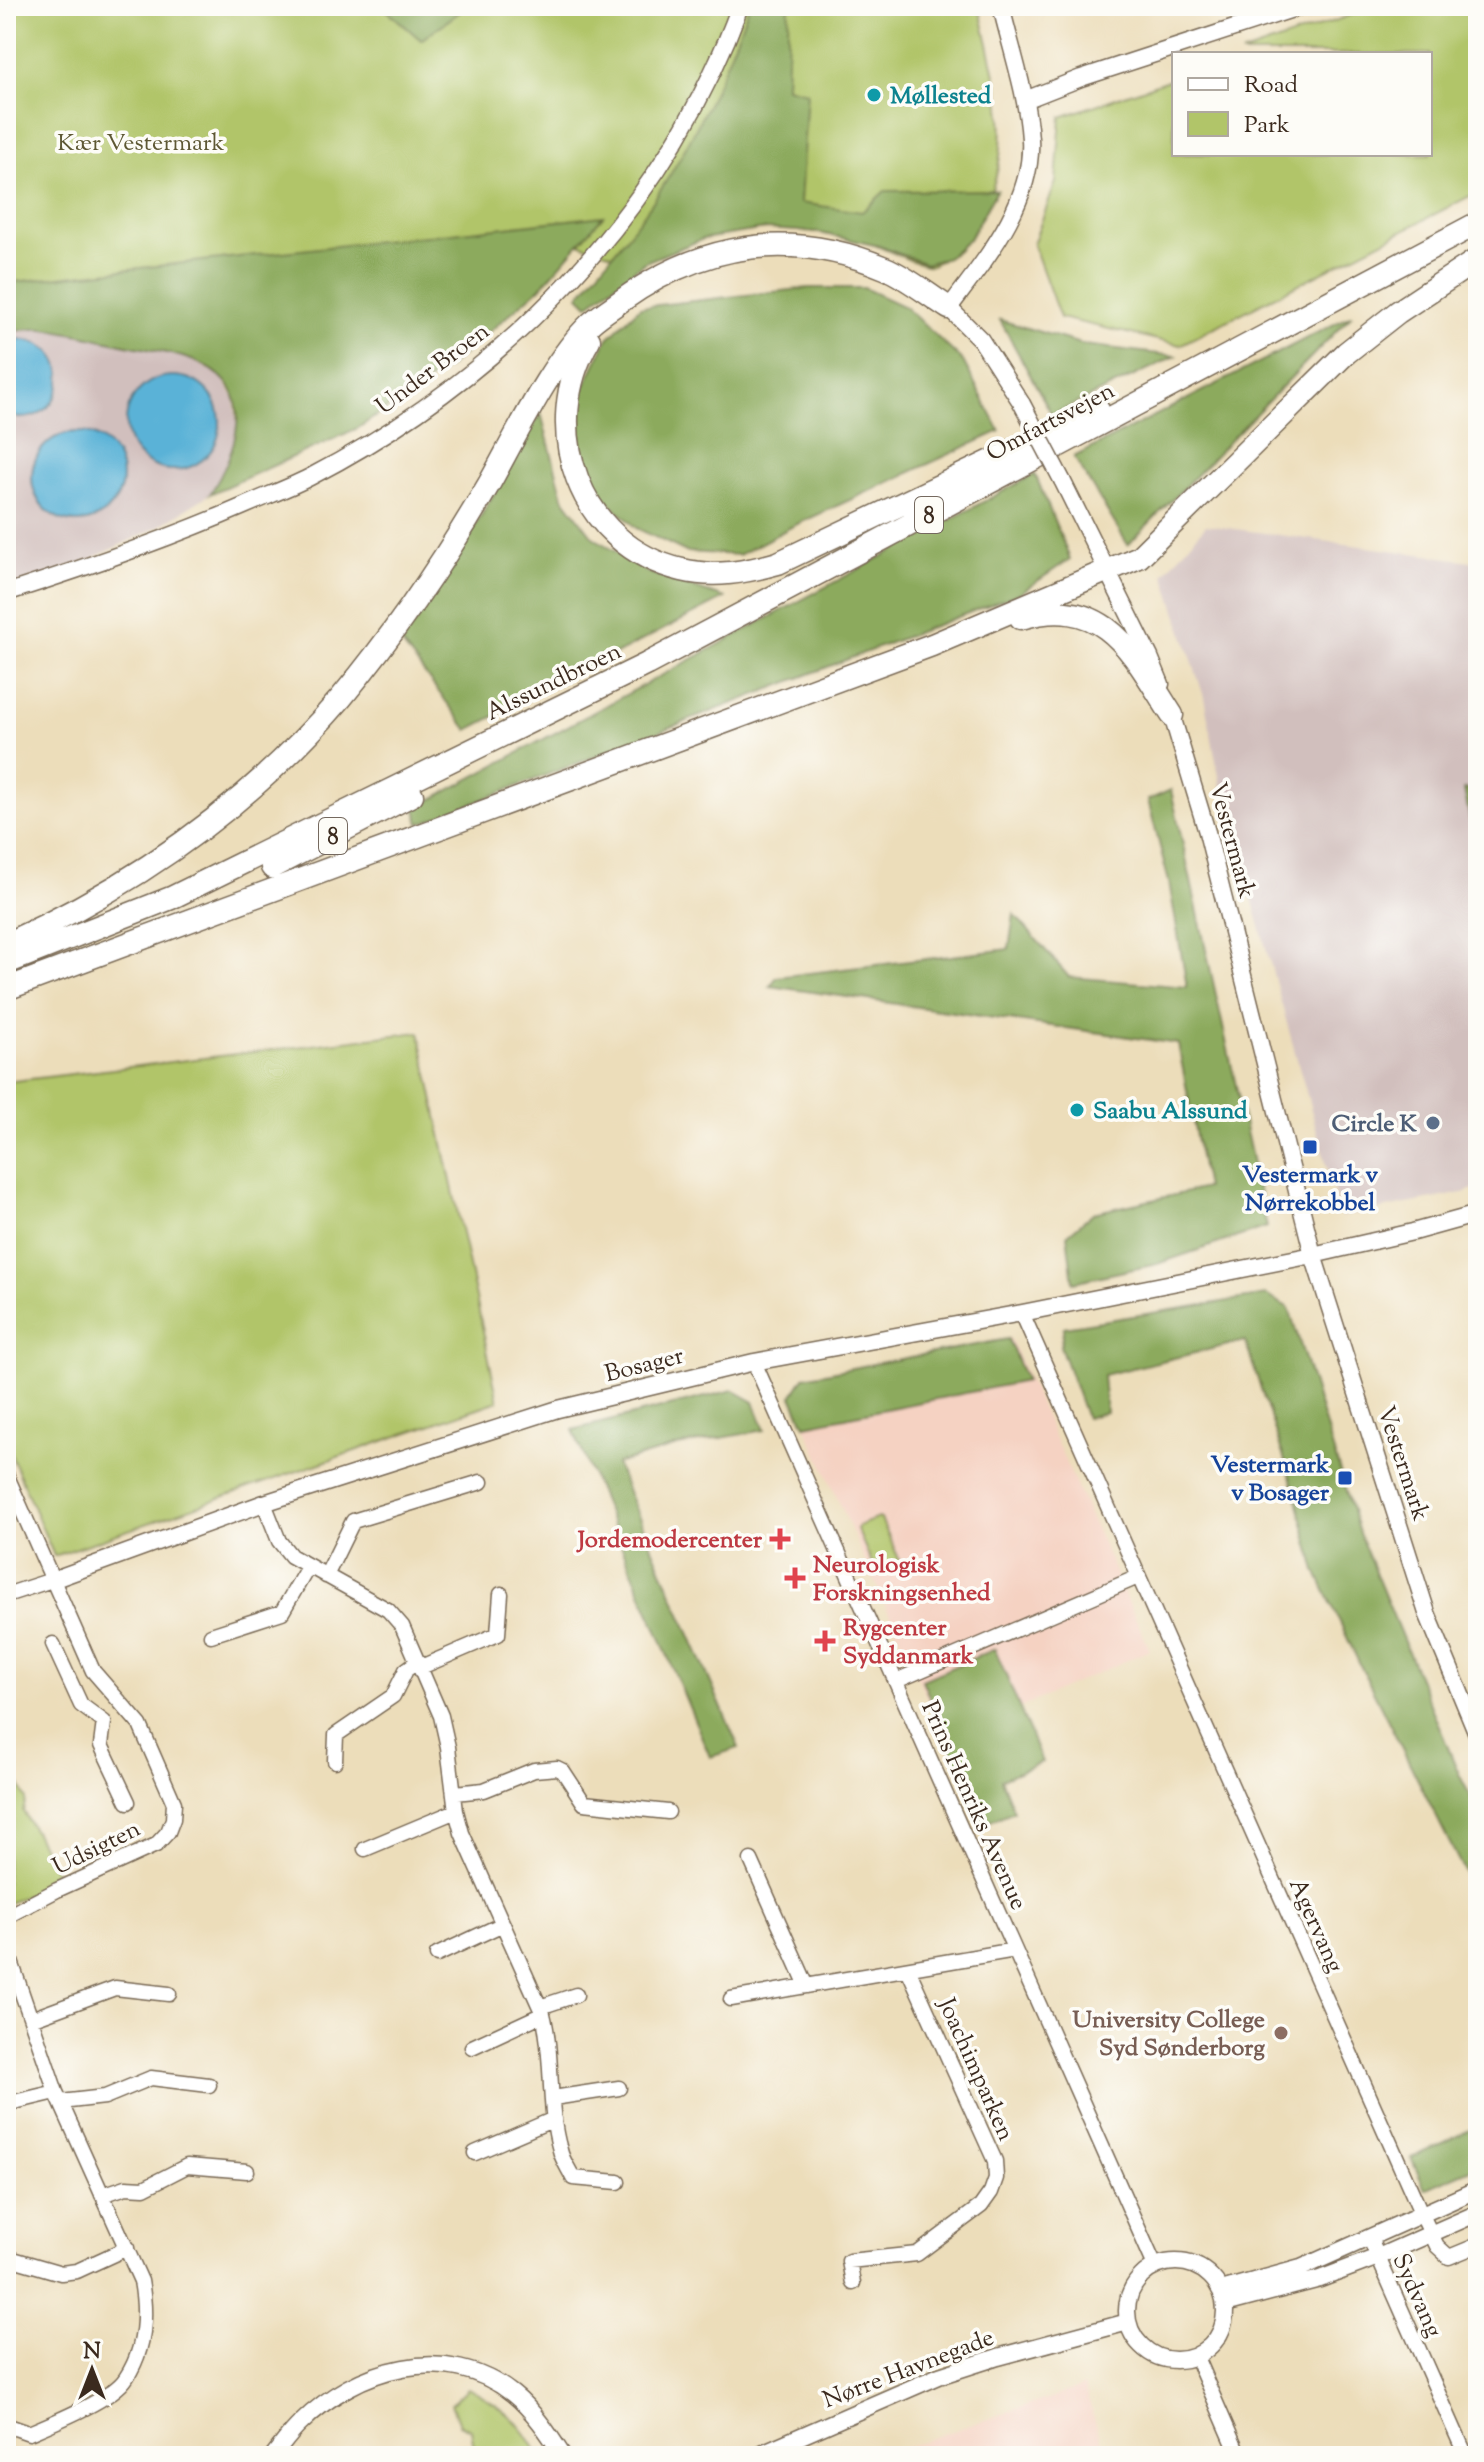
<svg xmlns="http://www.w3.org/2000/svg" width="1484" height="2462" font-family="'Sorts Mill Goudy',serif">
  <style>
    .built { fill: #f5d2c2 }
    .industrial { fill: #d1bfbd }
    .green { fill: #b1c569; stroke: #767844; stroke-width: 2 }
    .forest { fill: #8caa5d; stroke: #646a3e; stroke-width: 2 }
    .water { fill: #5ab2d7; stroke: #4a6e7a; stroke-width: 2 }
    .lines { fill: none; stroke-linecap: round; stroke-linejoin: round }
    .minor-casing { stroke: #796955; stroke-width: 17 }
    .tertiary-casing { stroke: #796955; stroke-width: 19 }
    .trunk-casing { stroke: #796955; stroke-width: 25 }
    .minor { stroke: #fff; stroke-width: 14 }
    .tertiary { stroke: #fff; stroke-width: 16 }
    .trunk { stroke: #fff; stroke-width: 22 }
    .tertiary-bridge-casing { stroke: #796955; stroke-width: 19; stroke-linecap: butt }
    .tertiary-bridge { stroke: #fff; stroke-width: 16 }
    .culture-dot { fill: #0f9aa8; stroke: #fdfcf7; stroke-width: 3 }
    .service-dot { fill: #5c6f8a; stroke: #fdfcf7; stroke-width: 3 }
    .transit-dot { fill: #1a4fb4; stroke: #fdfcf7; stroke-width: 3 }
    .health-dot { fill: #e0444e; stroke: #fdfcf7; stroke-width: 3 }
    .education-dot { fill: #8d6e63; stroke: #fdfcf7; stroke-width: 3 }
    .labels { text-anchor: middle; stroke-width: 7; stroke-linejoin: round; paint-order: stroke }
    .shield { fill: #fdfcf7; stroke: #75695f; stroke-width: 2 }
    .shield-label { font-size: 22px; font-weight: bold; fill: #3b2a1e }
    .culture-label { font-size: 24px; font-weight: bold; fill: #0d838f; stroke: #fdfcf7; text-anchor: start }
    .park-label { font-size: 24px; fill: #5e5834; stroke: #fdfcf7 }
    .street-label { font-size: 24px; fill: #3b2a1e; stroke: #fdfcf7 }
    .service-label { font-size: 24px; font-weight: bold; fill: #4e5e75; stroke: #fdfcf7; text-anchor: end }
    .transit-label { font-size: 24px; font-weight: bold; fill: #164399; stroke: #fdfcf7 }
    .health-label { font-size: 24px; font-weight: bold; fill: #be3a42; stroke: #fdfcf7; text-anchor: start }
    .education-label { font-size: 24px; font-weight: bold; fill: #785e54; stroke: #fdfcf7; text-anchor: end }
  </style>
  <rect width="100%" height="100%" fill="#fdfcf7"/>
  <filter id="ink" filterUnits="userSpaceOnUse"><feTurbulence type="fractalNoise" baseFrequency=".0125" numOctaves="2"/><feDisplacementMap in="SourceGraphic" scale="16" xChannelSelector="R" yChannelSelector="G"/><feConvolveMatrix kernelMatrix="1 2 1 2 8 2 1 2 1" color-interpolation-filters="sRGB"/></filter>
  <filter id="wash" filterUnits="userSpaceOnUse"><feTurbulence type="fractalNoise" baseFrequency=".006" numOctaves="4" result="noise"/><feDisplacementMap in="SourceGraphic" scale="32" xChannelSelector="R" yChannelSelector="G"/><feGaussianBlur stdDeviation="1.8" result="paint"/><feColorMatrix in="noise" values="0 0 0 0 0 0 0 0 0 0 0 0 0 0 0 0 0 1.4 0 .05"/><feComposite in="paint" operator="in"/></filter>
  <g filter="url(#wash)">
    <rect width="100%" height="100%" fill="#ecddba"/>
    <!-- built -->
    <path class="built" d="M1010,1338L1150,1650L946,1741L792,1397L803,1376Z
      M1084,2386L1106,2456H880Z"/>
    <!-- industrial -->
    <path class="industrial" d="M41,328L161,351L191,360L221,376L234,398L238,433L226,469L210,494L158,527L76,566L6,587V332Z
      M1206,525L1478,562V1187L1463,1193L1341,1217L1221,787L1204,697L1164,574Z"/>
    <!-- green -->
    <path class="green" d="M6,6H979C996,81 1021,149 977,220C971,229 966,244 957,251C950,257 938,261 930,266L912,261L847,233L797,225L690,239L636,262L551,234L6,291Z
      M1377,6H1478V192L1180,345L1060,318L1033,244L1056,182L1061,117L1174,78V154H1430V54H1241Z
      M419,1032L498,1401L54,1556L6,1443V1082Z
      M878,1518L881,1519L900,1561L899,1565L880,1574L876,1573L857,1529L858,1526Z
      M6,1755L26,1799L23,1811L61,1881L6,1904Z
      M468,2388C502,2407 521,2420 539,2456H475L471,2429L459,2424L451,2404Z"/>
    <!-- forest -->
    <path class="forest" d="M382,6H468L421,40Z
      M749,6H789L786,87L807,92L800,203L862,212L885,191L997,190L969,239L948,257L926,264L879,246L815,232L765,229L703,239L645,262L588,305L579,296C605,262 635,230 658,194C696,136 725,71 749,6Z
      M603,216L543,285L449,367L358,428L210,494C230,463 255,406 220,376C197,355 151,350 121,344C96,339 69,331 43,329C31,328 18,331 6,332V283Z
      M808,288H864L905,307L963,361L1000,431L791,527L739,555L686,552L636,528L606,499L580,454L581,393L608,338L640,307Z
      M1352,315L1128,545L1074,457Z
      M1000,320L1084,345L1176,356L1052,415Z
      M541,413L563,497L593,537L647,572L725,598L468,730L398,639L451,567Z
      M1035,474L1070,559L1020,593L419,824L416,808Z
      M1464,789L1478,791V860Z
      M1171,790L1267,1227L1157,1264L1073,1282L1067,1235L1093,1213L1206,1188L1178,1044L770,986L777,977L1009,949L1014,914L1069,977L1187,987L1169,882L1148,800Z
      M1266,1295L1289,1308L1360,1536L1459,1774L1478,1811V1899L1360,1665L1316,1571L1292,1482L1245,1341L1103,1375L1106,1412L1086,1418L1060,1346L1064,1327Z
      M1008,1339L1026,1381L805,1425L792,1396L804,1377Z
      M733,1390L754,1402L765,1430L677,1446L616,1464L739,1748L710,1757L573,1430Z
      M995,1649L1042,1762L1001,1779L1014,1811L983,1824L922,1680Z
      M1478,2126V2166L1425,2189L1411,2158Z"/>
    <!-- water -->
    <path class="water" d="M17,339C92,345 57,439 6,413V343Z
      M126 423a47 47 0 1 1 94 0a47 47 0 1 1-94 0Z
      M32 477a45 45 0 1 1 90 0a45 45 0 1 1-90 0Z"/>
  </g>
  <g filter="url(#ink)">
    <g class="lines">
      <!-- minor casing -->
      <g class="minor-casing">
        <path id="minor" d="M1022,1313L1422,2215L1437,2246L1449,2257L1478,2245
          M754,1362L1155,2266
          M6,1474L93,1671L140,1725L174,1803L173,1819L168,1832L156,1845L57,1890L13,1913L6,1919
          M264,1503L279,1541L291,1556L388,1610L402,1626L441,1716L448,1747L456,1811L462,1833L543,2014C554,2058 547,2106 560,2150C562,2160 569,2169 573,2178L618,2182
          M326,1576L353,1521L481,1482
          M6,1595L52,1580
          M211,1635L282,1612L308,1567
          M53,1644L81,1705L104,1722L101,1745L128,1802
          M421,1667L498,1634L501,1594
          M896,1681L1138,1577
          M335,1761L336,1735L393,1696L406,1670L418,1661
          M455,1793L484,1790L534,1770L557,1768L563,1771L584,1803L668,1812
          M365,1849L456,1811
          M751,1860L807,1986
          M6,1947L56,2092L141,2281C147,2314 146,2348 126,2378C113,2399 53,2423 29,2433L6,2425
          M437,1955L503,1924
          M731,1999L1015,1950
          M540,2007L576,1995
          M31,2019L115,1988L169,1994
          M472,2047L543,2014
          M553,2098L619,2088
          M61,2102L105,2097L151,2078L209,2085
          M6,2104L56,2092
          M475,2153L554,2119
          M102,2195L126,2187L144,2188L187,2166L247,2171
          M1370,2239L1466,2456
          M6,2257L61,2273L77,2271L127,2248
          M853,2283L849,2261L917,2254L981,2206L991,2192L996,2178L995,2161L908,1969
          M1196,2357L1239,2456"/>
      </g>
      <!-- tertiary casing -->
      <g class="tertiary-casing">
        <path id="tertiary" d="M1001,6C1011,49 1027,94 1030,139C1034,202 984,261 949,308L981,340L1022,404
          M1025,100L1081,78L1302,6
          M1062,480L1150,657L1161,684
          M6,593C87,567 166,540 244,506C266,496 289,488 310,477C503,377 665,212 740,6
          M1169,706L1207,832L1313,1255L1427,1613L1478,1736
          M52,1580L264,1503L558,1409L754,1362L1022,1313L1313,1255L1413,1232L1478,1214
          M1127 2311a49 49 0 1 1 98 0a49 49 0 1 1-98 0Z
          M1221,2290L1301,2268L1478,2189
          M1225,2304L1320,2279L1378,2257L1478,2213
          M273,2456C282,2445 291,2432 301,2423C356,2368 447,2341 513,2394C533,2410 549,2434 563,2456
          M755,2456L939,2376L998,2357L1128,2322"/>
      </g>
      <!-- trunk casing -->
      <g class="trunk-casing">
        <path id="trunk" d="M589,340C538,427 578,546 682,570C715,578 746,572 778,563L1098,410
          M1021,618C1107,593 1133,655 1172,715
          M272,867L412,795
          M6,944C134,886 249,805 341,698C396,632 446,558 489,484C516,436 552,360 591,323C600,315 611,308 621,301C703,242 791,229 885,268C907,277 928,295 949,308
          M6,963L171,898L647,664L1478,223
          M6,989L932,645L1139,557L1346,353L1398,312L1478,259"/>
      </g>
      <!-- minor -->
      <use href="#minor" class="minor"/>
      <!-- tertiary -->
      <use href="#tertiary" class="tertiary"/>
      <!-- trunk -->
      <use href="#trunk" class="trunk"/>
      <!-- tertiary-bridge casing -->
      <g class="tertiary-bridge-casing">
        <path id="tertiary-bridge" d="M1022,404L1062,480"/>
      </g>
      <!-- tertiary-bridge -->
      <use href="#tertiary-bridge" class="tertiary-bridge"/>
    </g>
  </g>
  <!-- markers -->
  <g class="culture-dot">
    <circle cx="874" cy="95" r="8"/>
    <circle cx="1077" cy="1110" r="8"/>
  </g>
  <circle class="service-dot" cx="1433" cy="1123" r="8"/>
  <g class="transit-dot">
    <rect x="1302" y="1139" width="16" height="16" rx="4"/>
    <rect x="1337" y="1470" width="16" height="16" rx="4"/>
  </g>
  <g class="health-dot">
    <path d="M776 1527h8v8h8v8h-8v8h-8v-8h-8v-8h8z"/>
    <path d="M791 1566h8v8h8v8h-8v8h-8v-8h-8v-8h8z"/>
    <path d="M821 1629h8v8h8v8h-8v8h-8v-8h-8v-8h8z"/>
  </g>
  <circle class="education-dot" cx="1281" cy="2033" r="8"/>
  <g class="labels">
    <!-- shield labels -->
    <g class="shield">
      <rect x="915" y="497" width="28" height="36" rx="6"/>
      <rect x="319" y="818" width="28" height="36" rx="6"/>
    </g>
    <g class="shield-label">
      <text x="929" y="523">8</text>
      <text x="333" y="844">8</text>
    </g>
    <!-- culture labels -->
    <g class="culture-label">
      <text x="890" y="103">Møllested</text>
      <text x="1093" y="1118">Saabu Alssund</text>
    </g>
    <!-- park labels -->
    <g class="park-label">
      <text x="141" y="150">Kær Vestermark</text>
    </g>
    <!-- street labels -->
    <g class="street-label">
      <text transform="translate(432 368) rotate(-37)" y="8">Under Broen</text>
      <text transform="translate(1050 421) rotate(-28)" y="8">Omfartsvejen</text>
      <text transform="translate(553 681) rotate(-26)" y="8">Alssundbroen</text>
      <text transform="translate(1233 840) rotate(75)" y="8">Vestermark</text>
      <text transform="translate(644 1364) rotate(-14)" y="8">Bosager</text>
      <text transform="translate(1404 1463) rotate(72)" y="8">Vestermark</text>
      <text transform="translate(975 1805) rotate(66)" y="8">Prins Henriks Avenue</text>
      <text transform="translate(96 1847) rotate(-26)" y="8">Udsigten</text>
      <text transform="translate(1317 1925) rotate(66)" y="8">Agervang</text>
      <text transform="translate(977 2069) rotate(66)" y="8">Joachimparken</text>
      <text transform="translate(1418 2295) rotate(66)" y="8">Sydvang</text>
      <text transform="translate(908 2368) rotate(-21)" y="8">Nørre Havnegade</text>
    </g>
    <!-- service labels -->
    <g class="service-label">
      <text x="1417" y="1131">Circle K</text>
    </g>
    <!-- transit labels -->
    <g class="transit-label">
      <text x="1310" y="1182">Vestermark v<tspan x="1310" dy="28">Nørrekobbel</tspan></text>
      <text x="1329" y="1472" text-anchor="end">Vestermark<tspan x="1329" dy="28">v Bosager</tspan></text>
    </g>
    <!-- health labels -->
    <g class="health-label">
      <text x="762" y="1547" text-anchor="end">Jordemodercenter</text>
      <text x="813" y="1572">Neurologisk<tspan x="813" dy="28">Forskningsenhed</tspan></text>
      <text x="843" y="1635">Rygcenter<tspan x="843" dy="28">Syddanmark</tspan></text>
    </g>
    <!-- education labels -->
    <g class="education-label">
      <text x="1265" y="2027">University College<tspan x="1265" dy="28">Syd Sønderborg</tspan></text>
    </g>
  </g>
  <!-- margin -->
  <rect width="1484" height="2462" fill="none" stroke="#fdfcf7" stroke-width="32"/>
  <!-- legend -->
  <rect x="1172" y="52" width="260" height="104" fill="#fdfcf7" stroke="#afa8a0" stroke-width="2"/>
  <rect x="1188" y="78" width="40" height="12" fill="#ffffff" stroke="#afa8a0" stroke-width="2"/>
  <text x="1244" y="92" font-size="24" fill="#3b2a1e">Road</text>
  <rect x="1188" y="112" width="40" height="24" fill="#b1c569" stroke="#afa8a0" stroke-width="2"/>
  <text x="1244" y="132" font-size="24" fill="#3b2a1e">Park</text>
  <!-- north arrow -->
  <g transform="translate(92 2370)" stroke="#fdfcf7" stroke-width="6" paint-order="stroke">
  <path d="M0-6L14 30L0 20L-14 30Z" fill="#3b2a1e"/>
  <text y="-12" font-size="22" font-weight="bold" text-anchor="middle" fill="#3b2a1e">N</text>
  </g>
</svg>
